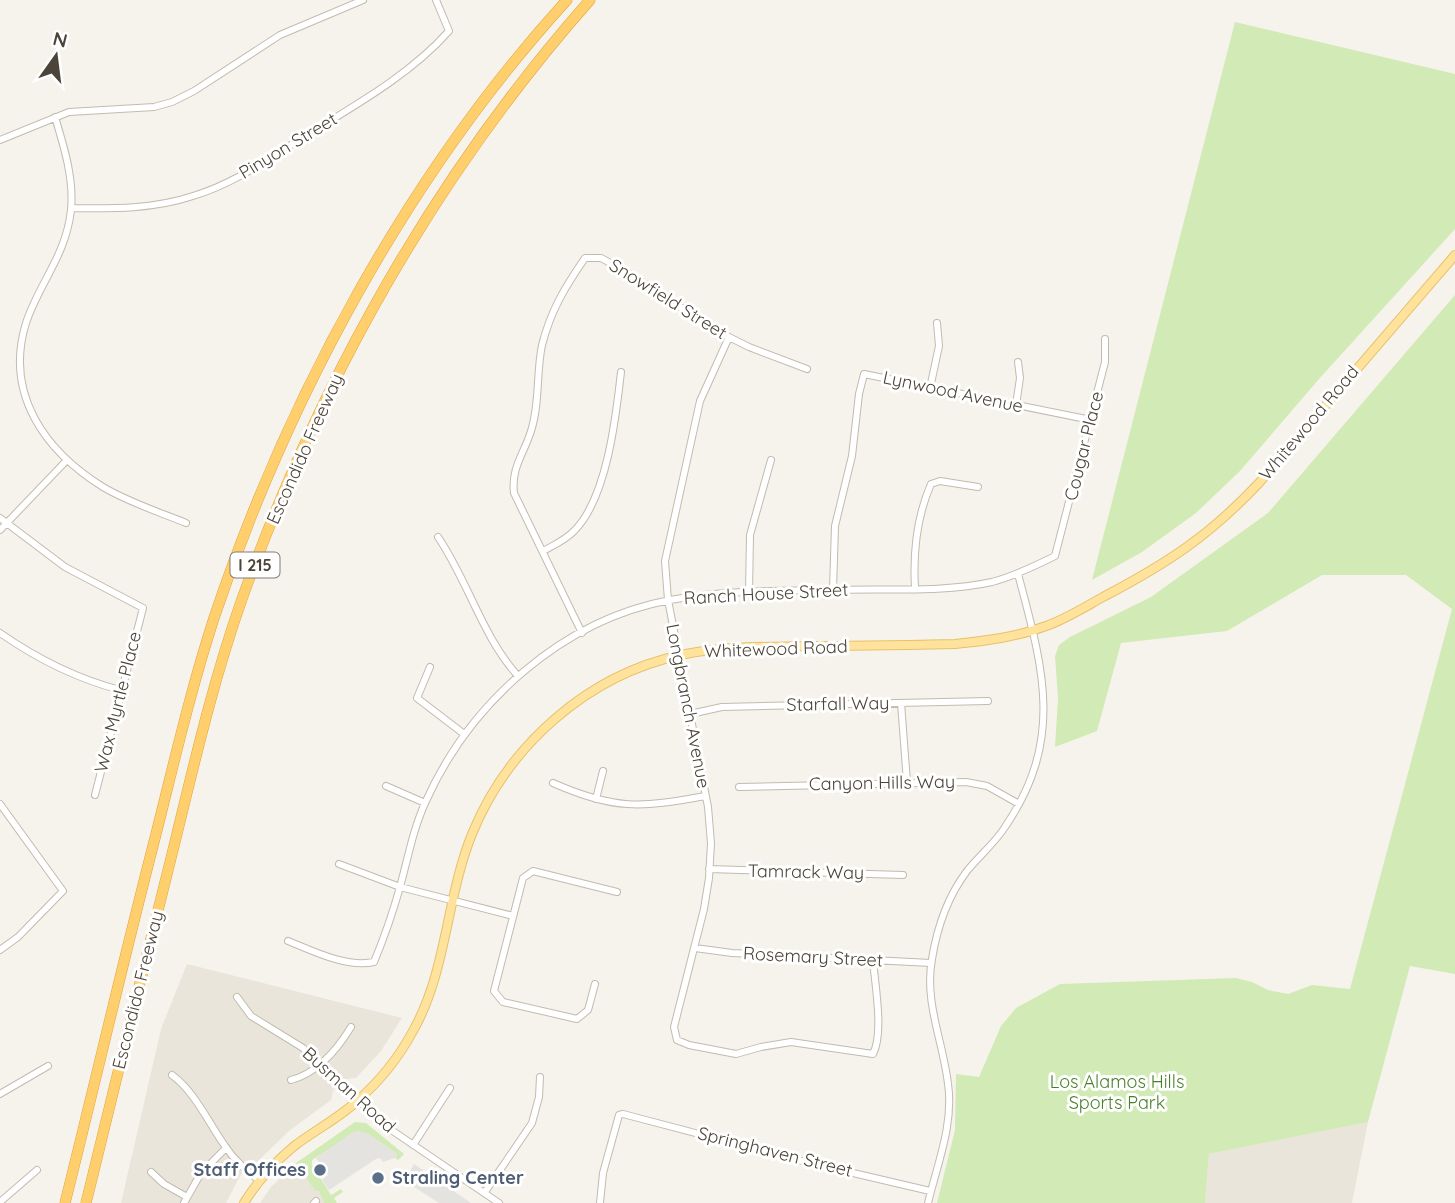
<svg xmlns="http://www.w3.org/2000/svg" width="1455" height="1203" font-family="Quicksand,sans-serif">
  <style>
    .residential { fill: #eae5da }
    .green { fill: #d2eab5 }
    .parking { fill: #e5e3e0 }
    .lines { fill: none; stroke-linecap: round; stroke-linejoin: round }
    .minor-casing { stroke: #c2bbae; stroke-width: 8 }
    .major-casing { stroke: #e6c16a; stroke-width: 10 }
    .highway-casing { stroke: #e0a43c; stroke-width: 11 }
    .minor { stroke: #fff; stroke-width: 6 }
    .major { stroke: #ffe39c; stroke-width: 8 }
    .highway { stroke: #ffcf6e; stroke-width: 10 }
    .service-dot { fill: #5c6f8a; stroke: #fff; stroke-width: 2.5 }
    .labels { text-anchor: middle; stroke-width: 6; stroke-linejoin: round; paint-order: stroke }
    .shield { fill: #fff; stroke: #817c74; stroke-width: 2 }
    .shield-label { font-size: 16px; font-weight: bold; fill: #4b4439 }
    .street-label { font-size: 18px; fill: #4b4439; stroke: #fff }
    .park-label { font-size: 18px; fill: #4a7f2a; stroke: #fff }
    .service-label { font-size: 18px; font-weight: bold; fill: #4e5e75; stroke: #fff; text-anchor: end }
  </style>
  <rect width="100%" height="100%" fill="#f6f3ec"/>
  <!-- residential -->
  <path class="residential" d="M187,964L402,1018L381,1051L356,1078L348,1079L333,1091L331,1100L289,1131L257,1162H251L240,1176L226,1203H121L161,1029Z
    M1368,1122L1352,1203H1205L1209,1154Z
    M296,1163L315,1191H319L324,1203H260L271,1187Z"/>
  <!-- green -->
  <path class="green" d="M1235,22L1455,74V229L1319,379L1240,471L1196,513L1142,552L1092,580Z
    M1455,295V974L1410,966L1368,1122L1209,1154L1205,1203H937L955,1130L956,1074L979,1077L1001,1026L1016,1008L1060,984L1236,978L1252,982L1268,990L1288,994L1312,985L1350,989L1452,609L1406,575H1322L1227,631L1121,643L1097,731L1055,747L1058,699L1055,656L1059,645L1070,637L1151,597L1268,513Z
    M355,1122L366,1123L404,1154L398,1160L395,1158L397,1154L368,1134L356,1132L312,1160V1165L331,1195L341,1189L343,1192L334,1198L337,1203H324L319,1191H315L296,1163Z"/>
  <!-- parking -->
  <path class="parking" d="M359,1131L368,1134L397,1154L395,1158L383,1162L380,1158L376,1159L329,1190L322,1180L328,1175L316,1158L353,1132Z
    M414,1164L471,1203H439L411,1185L413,1181L411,1169Z"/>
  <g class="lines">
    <!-- minor casing -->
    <g class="minor-casing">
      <path id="minor" d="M55,117C64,147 74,178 71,210C66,256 39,283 26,323C4,394 45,451 103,487C128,502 159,512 186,523
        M0,140L69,112L154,107L172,102L194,91L280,35L363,0
        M71,208C113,209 154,209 193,196C233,184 267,160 302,138C352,107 409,76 449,31L436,0
        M729,337L700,401L665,561L668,600L708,807L711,843L709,878L704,909L674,1027L677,1040L689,1045L736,1054L761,1047L791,1042L873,1054C884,1033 875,985 873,960
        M930,388L939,346L937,323
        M1016,405L1020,378L1018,362
        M0,518L65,567L143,608L95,795
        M0,530L67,460
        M438,537C468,581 482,636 518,676
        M543,551C554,545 566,540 575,530C607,497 616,417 621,372
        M915,588C913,553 917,516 931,484L940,481L978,487
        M833,590L835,526L852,456L859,394L864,374L1091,420
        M749,592L750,535L771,460
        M0,633C36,658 78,679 120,690
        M582,633L514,493C511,467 524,454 531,431C540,403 536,374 542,345C551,310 565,287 585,258H601L627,272L715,330L749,347L807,369
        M430,667L417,698L464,734
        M901,703L907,782
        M690,714L722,707L988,701
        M553,783C614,810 641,808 705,796
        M386,786L425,803
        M739,787L966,782L987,786L1019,804
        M596,799L603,771
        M0,804L63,891L18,937L0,950
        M339,864L400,887L513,916
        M709,869L903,875
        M288,941C313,951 346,968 374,962C384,938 393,912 400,887C408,858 413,829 426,801C470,703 562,620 670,600C724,590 779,591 833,590C884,588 942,593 992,582C1014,576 1035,566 1055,556L1105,362V339
        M695,948L732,953L931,963
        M595,984L588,1010L577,1019L503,1002L494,991L523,878L533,871L617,892
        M237,997L251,1016L303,1048L384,1125L499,1203
        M172,1075C195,1092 208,1122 225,1146C234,1160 246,1170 260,1181
        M291,1080C318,1073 337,1050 351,1027
        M0,1094L48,1066
        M413,1145L450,1088
        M151,1172L164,1184L187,1197
        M485,1192L532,1123L539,1097L540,1077
        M0,1202L37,1170
        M184,1203L201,1173L226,1148
        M314,1203L316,1201
        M600,1203L603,1173L619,1115L623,1114L802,1161L930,1191
        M928,1203C937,1165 954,1124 948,1084C943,1041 924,1002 932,959C937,928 948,896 967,871C979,856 995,843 1005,827C1065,739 1043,668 1018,574"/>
    </g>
    <!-- major casing -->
    <g class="major-casing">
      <path id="major" d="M244,1203C257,1182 274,1163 293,1147C313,1131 338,1119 357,1101C380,1081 399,1057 413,1031C447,971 446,898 472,834C508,746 587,675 681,655C722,646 765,647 807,646C857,646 906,645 955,644C985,641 1017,637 1046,626C1066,619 1085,607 1103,597C1168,563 1209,536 1259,483L1455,255"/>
    </g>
    <!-- highway casing -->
    <g class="highway-casing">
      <path id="highway" d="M65,1203C95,1083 123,962 154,842C173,767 190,692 214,618C288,397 409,173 567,0
        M86,1203C115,1083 145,962 175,842C195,760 214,678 242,599C320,380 436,174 590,0"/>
    </g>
    <!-- minor -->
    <use href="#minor" class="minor"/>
    <!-- major -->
    <use href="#major" class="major"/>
    <!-- highway -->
    <use href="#highway" class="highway"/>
  </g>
  <!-- markers -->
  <g class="service-dot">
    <circle cx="320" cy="1170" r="7"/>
    <circle cx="378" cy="1178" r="7"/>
  </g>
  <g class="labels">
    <!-- shield labels -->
    <rect class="shield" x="230.5" y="552.5" width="49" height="25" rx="5"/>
    <g class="shield-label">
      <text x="255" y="571">I 215</text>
    </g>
    <!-- street labels -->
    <g class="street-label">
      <text transform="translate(288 146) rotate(-31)" y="6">Pinyon Street</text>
      <text transform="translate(668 299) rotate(32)" y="6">Snowfield Street</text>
      <text transform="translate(953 392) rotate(12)" y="6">Lynwood Avenue</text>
      <text transform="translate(1309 423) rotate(-50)" y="6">Whitewood Road</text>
      <text transform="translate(1084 446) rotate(-76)" y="6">Cougar Place</text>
      <text transform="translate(305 449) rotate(-66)" y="6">Escondido Freeway</text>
      <text transform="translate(766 594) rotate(-3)" y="6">Ranch House Street</text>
      <text transform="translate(776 649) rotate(-2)" y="6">Whitewood Road</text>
      <text transform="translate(118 702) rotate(-76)" y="6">Wax Myrtle Place</text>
      <text transform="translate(838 704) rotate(-1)" y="6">Starfall Way</text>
      <text transform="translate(688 706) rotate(79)" y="6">Longbranch Avenue</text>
      <text transform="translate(882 783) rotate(-1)" y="6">Canyon Hills Way</text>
      <text transform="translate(806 872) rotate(1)" y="6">Tamrack Way</text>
      <text transform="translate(813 957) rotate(3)" y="6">Rosemary Street</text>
      <text transform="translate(138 990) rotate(-76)" y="6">Escondido Freeway</text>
      <text transform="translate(349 1090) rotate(42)" y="6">Busman Road</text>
      <text transform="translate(775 1152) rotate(14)" y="6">Springhaven Street</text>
    </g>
    <!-- park labels -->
    <g class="park-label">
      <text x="1117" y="1088">Los Alamos Hills<tspan x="1117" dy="21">Sports Park</tspan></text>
    </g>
    <!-- service labels -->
    <g class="service-label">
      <text x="306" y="1176">Staff Offices</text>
      <text x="392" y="1184" text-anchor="start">Straling Center</text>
    </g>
  </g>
  <!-- north arrow -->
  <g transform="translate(56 56) rotate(14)" stroke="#ffffff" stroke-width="5" paint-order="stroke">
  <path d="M0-5L12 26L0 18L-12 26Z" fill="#4b4439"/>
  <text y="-10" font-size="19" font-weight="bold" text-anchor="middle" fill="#4b4439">N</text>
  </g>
</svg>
